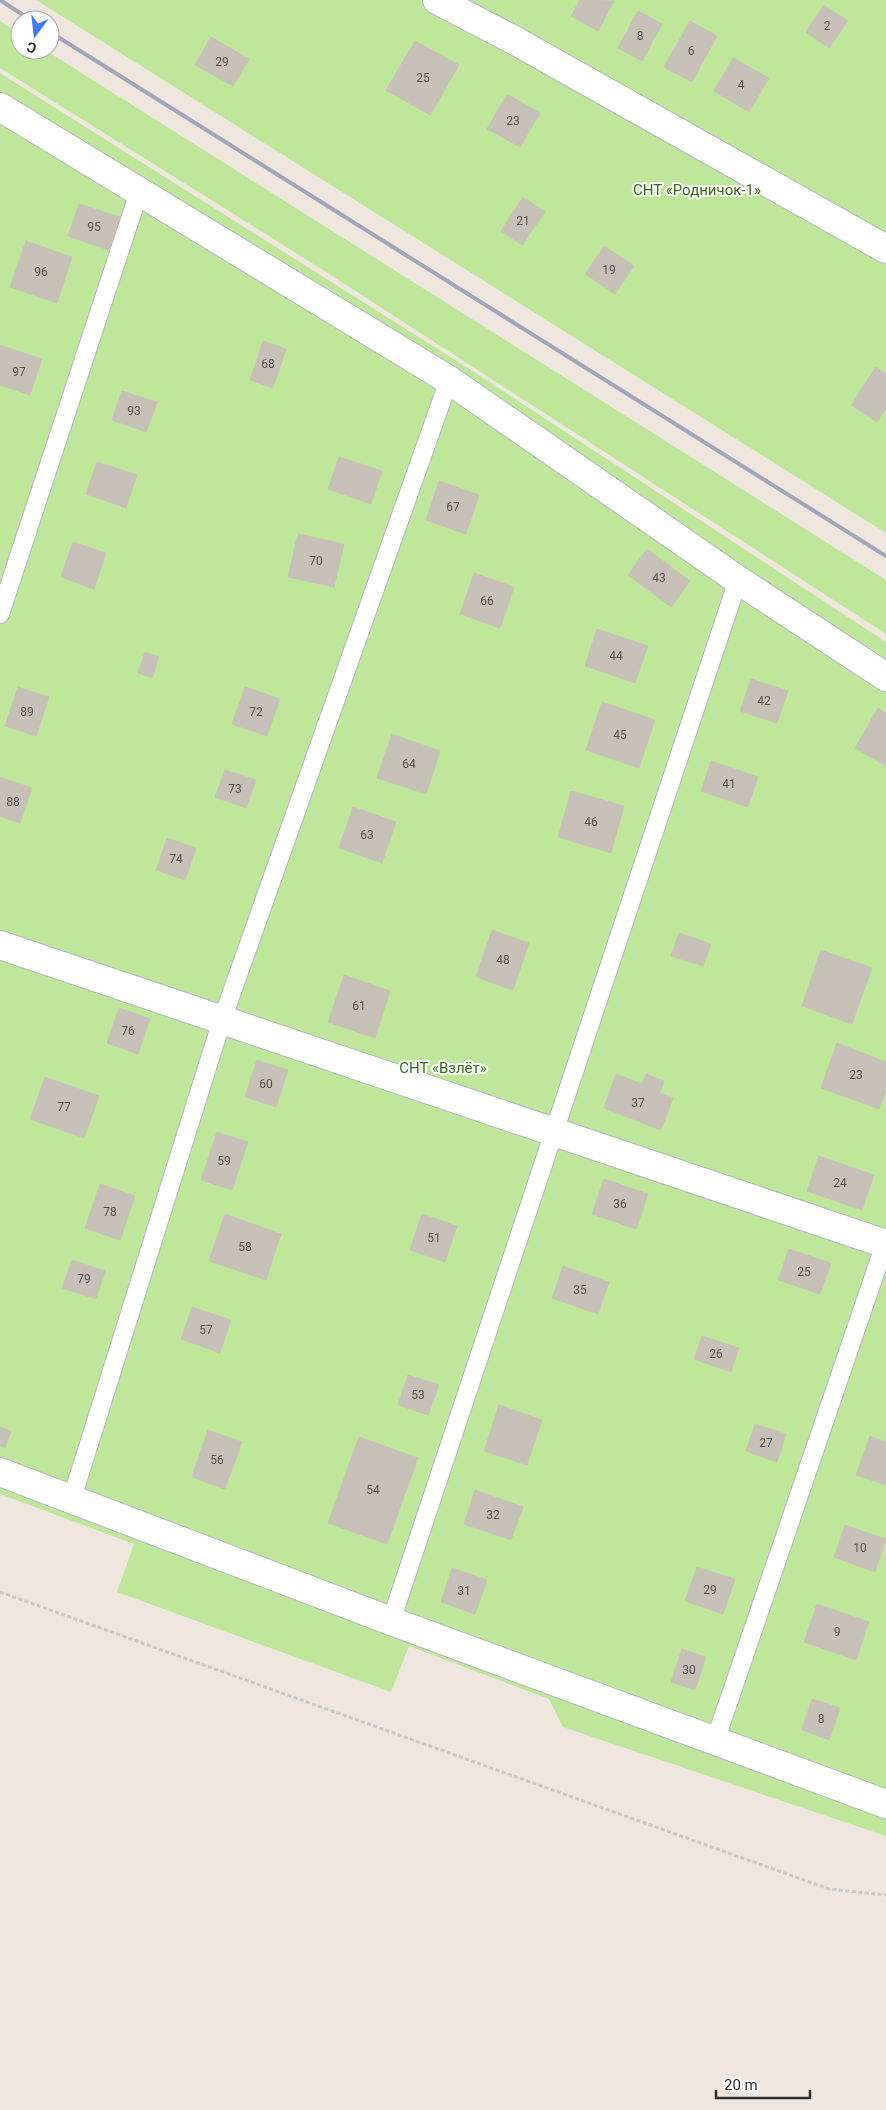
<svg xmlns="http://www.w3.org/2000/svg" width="886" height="2110" font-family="Roboto,sans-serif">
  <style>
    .green { fill: #bee79a }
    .building { fill: #c8c1ba; stroke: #cbc2b8 }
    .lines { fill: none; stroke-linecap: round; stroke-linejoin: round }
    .service-casing { stroke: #b3b7c1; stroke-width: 20 }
    .minor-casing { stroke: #b3b7c1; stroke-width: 30 }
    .path { stroke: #c8c8c8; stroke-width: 3; stroke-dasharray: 4 2.5; stroke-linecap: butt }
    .service { stroke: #fff; stroke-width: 18 }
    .minor { stroke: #fff; stroke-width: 28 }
    .rail { stroke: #a1a7b8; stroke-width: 4 }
    .labels { text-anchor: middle; stroke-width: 4; stroke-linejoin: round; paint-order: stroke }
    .number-label { font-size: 12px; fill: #545250 }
    .park-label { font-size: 15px; fill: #356f18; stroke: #fff }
  </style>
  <rect width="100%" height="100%" fill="#efe6df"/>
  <!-- green -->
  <path class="green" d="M36,0H886V533Z
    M0,21L20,34V50H45L886,580V634L323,270L0,68Z
    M0,73L471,370L886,642V1836L563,1727L549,1699L409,1646L391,1692L117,1592L134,1544L0,1494Z"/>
  <!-- building -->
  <path class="building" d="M580,0L614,1L598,31L571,16Z
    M824,5L848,21L829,48L806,32Z
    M638,11L662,24L642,61L618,48Z
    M690,21L717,36L692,82L664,67Z
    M211,37L249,59L233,86L195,65Z
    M415,41L459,65L430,115L386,90Z
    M733,58L769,78L749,112L714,91Z
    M507,94L540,113L520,147L487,129Z
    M523,197L545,212L522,245L501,231Z
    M79,204L120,217L109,250L68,236Z
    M26,241L72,257L57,303L10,287Z
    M604,246L634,266L615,294L585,274Z
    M263,341L286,349L273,388L250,380Z
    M0,345L42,359L30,395L0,385Z
    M876,367L886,374V409L877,422L851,405Z
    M122,391L157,402L146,432L112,420Z
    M339,457L382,471L371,504L328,489Z
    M97,462L137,475L126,508L86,494Z
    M439,481L479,495L466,534L426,520Z
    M298,534L344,544L334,587L288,577Z
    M73,542L106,553L94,589L61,577Z
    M647,549L690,581L671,607L628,575Z
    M474,573L514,587L500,628L460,614Z
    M597,629L648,646L635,683L585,666Z
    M145,652L159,657L152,678L138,673Z
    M751,679L788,691L777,723L740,711Z
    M18,687L49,697L36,736L5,726Z
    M245,687L280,699L267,736L232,724Z
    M602,702L655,720L639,768L586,750Z
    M878,708L886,713V766L855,748Z
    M392,734L440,751L426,794L377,778Z
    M711,761L758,777L748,807L701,791Z
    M225,770L256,780L246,808L215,797Z
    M0,777L32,788L20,823L0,816Z
    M571,791L624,806L611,853L558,837Z
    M353,807L396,822L382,863L339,848Z
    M167,838L196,848L185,880L156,870Z
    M492,930L529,943L513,990L476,977Z
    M679,933L711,944L703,966L671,956Z
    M821,950L872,968L852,1024L802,1006Z
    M344,975L390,991L375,1038L328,1022Z
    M119,1008L150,1019L138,1054L107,1043Z
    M837,1043L886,1062V1091L879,1109L821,1088Z
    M257,1060L288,1070L276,1107L245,1097Z
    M616,1074L642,1084L646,1074L664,1081L660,1093L673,1098L661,1130L604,1108Z
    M45,1077L99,1096L84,1138L30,1119Z
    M217,1132L248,1142L232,1190L201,1180Z
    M819,1156L874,1175L862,1210L807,1191Z
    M604,1179L648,1194L636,1229L592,1214Z
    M100,1184L135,1196L120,1240L85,1228Z
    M225,1214L281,1234L266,1280L209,1261Z
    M422,1214L457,1226L445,1262L410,1250Z
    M789,1249L831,1263L820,1294L778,1280Z
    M72,1260L105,1271L96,1299L62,1288Z
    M563,1266L609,1282L598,1314L552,1298Z
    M192,1307L231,1320L220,1353L181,1339Z
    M702,1336L739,1348L731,1372L694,1359Z
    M408,1375L439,1385L428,1415L398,1405Z
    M499,1405L542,1420L527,1465L484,1451Z
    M755,1424L786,1434L777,1462L746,1451Z
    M0,1427L11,1431L5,1448L0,1446Z
    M208,1430L242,1442L225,1489L192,1477Z
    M870,1436L886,1442V1485L856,1475Z
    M359,1437L418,1458L387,1544L328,1523Z
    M475,1490L523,1507L511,1540L464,1524Z
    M845,1525L886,1539L875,1572L834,1557Z
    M697,1567L735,1579L723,1614L685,1601Z
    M452,1568L487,1580L475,1614L441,1602Z
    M817,1604L869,1622L856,1660L804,1642Z
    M682,1649L706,1657L695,1690L671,1682Z
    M812,1699L840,1708L829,1740L802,1730Z"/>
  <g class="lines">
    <!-- service casing -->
    <g class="service-casing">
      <path id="service" d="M0,614L139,192
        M72,1498L222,1020L449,380
        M391,1621L738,580
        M715,1741L886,1241"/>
    </g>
    <!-- minor casing -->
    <g class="minor-casing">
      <path id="minor" d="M437,0L512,39L886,249
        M0,107L449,380L738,580L886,677
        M0,945L886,1244
        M0,1472L391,1621L886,1804"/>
    </g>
    <!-- path -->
    <path class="path" d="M0,1592L829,1889L886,1895"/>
    <!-- service -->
    <use href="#service" class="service"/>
    <!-- minor -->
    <use href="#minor" class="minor"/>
    <!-- rail -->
    <path class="rail" d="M0,0L31,20
      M50,32L886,556"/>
  </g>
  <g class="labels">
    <!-- number labels -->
    <g class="number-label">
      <text x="827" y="30">2</text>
      <text x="640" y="40">8</text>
      <text x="691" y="55">6</text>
      <text x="222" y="66">29</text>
      <text x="423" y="82">25</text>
      <text x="741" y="89">4</text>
      <text x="513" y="125">23</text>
      <text x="523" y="225">21</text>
      <text x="94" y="231">95</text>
      <text x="609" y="274">19</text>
      <text x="41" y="276">96</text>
      <text x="268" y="368">68</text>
      <text x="19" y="376">97</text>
      <text x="134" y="415">93</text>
      <text x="453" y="511">67</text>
      <text x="316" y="565">70</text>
      <text x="659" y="582">43</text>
      <text x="487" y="605">66</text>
      <text x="616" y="660">44</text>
      <text x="764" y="705">42</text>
      <text x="27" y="716">89</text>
      <text x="256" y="716">72</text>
      <text x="620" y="739">45</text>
      <text x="409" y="768">64</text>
      <text x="729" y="788">41</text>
      <text x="235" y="793">73</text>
      <text x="13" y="806">88</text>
      <text x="591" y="826">46</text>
      <text x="367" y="839">63</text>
      <text x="176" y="863">74</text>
      <text x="503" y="964">48</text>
      <text x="359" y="1010">61</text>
      <text x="128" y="1035">76</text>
      <text x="856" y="1079">23</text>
      <text x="266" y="1088">60</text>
      <text x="638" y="1107">37</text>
      <text x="64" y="1111">77</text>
      <text x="224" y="1165">59</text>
      <text x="840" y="1187">24</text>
      <text x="620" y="1208">36</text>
      <text x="110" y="1216">78</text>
      <text x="434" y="1242">51</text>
      <text x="245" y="1251">58</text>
      <text x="804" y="1276">25</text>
      <text x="84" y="1283">79</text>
      <text x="580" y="1294">35</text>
      <text x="206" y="1334">57</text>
      <text x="716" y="1358">26</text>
      <text x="418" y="1399">53</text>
      <text x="766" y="1447">27</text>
      <text x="217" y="1464">56</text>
      <text x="373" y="1494">54</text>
      <text x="493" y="1519">32</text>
      <text x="860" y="1552">10</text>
      <text x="710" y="1594">29</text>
      <text x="464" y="1595">31</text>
      <text x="837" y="1636">9</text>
      <text x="689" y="1674">30</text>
      <text x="821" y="1723">8</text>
    </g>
    <!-- park labels -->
    <g class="park-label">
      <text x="697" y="195">СНТ «Родничок-1»</text>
      <text x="443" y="1073">СНТ «Взлёт»</text>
    </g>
  </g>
  <!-- north arrow -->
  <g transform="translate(35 35) rotate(195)"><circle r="24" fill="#ffffff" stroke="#ababab"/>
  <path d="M0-4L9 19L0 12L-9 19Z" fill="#3c7aff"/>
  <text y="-8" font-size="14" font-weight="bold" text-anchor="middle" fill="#2d2d2d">С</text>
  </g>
  <!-- scale -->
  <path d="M716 2090v8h94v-8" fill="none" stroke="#2d2d2d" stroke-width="2.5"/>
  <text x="724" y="2090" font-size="15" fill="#2d2d2d" stroke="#ffffff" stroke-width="4" paint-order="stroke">20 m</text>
</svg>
